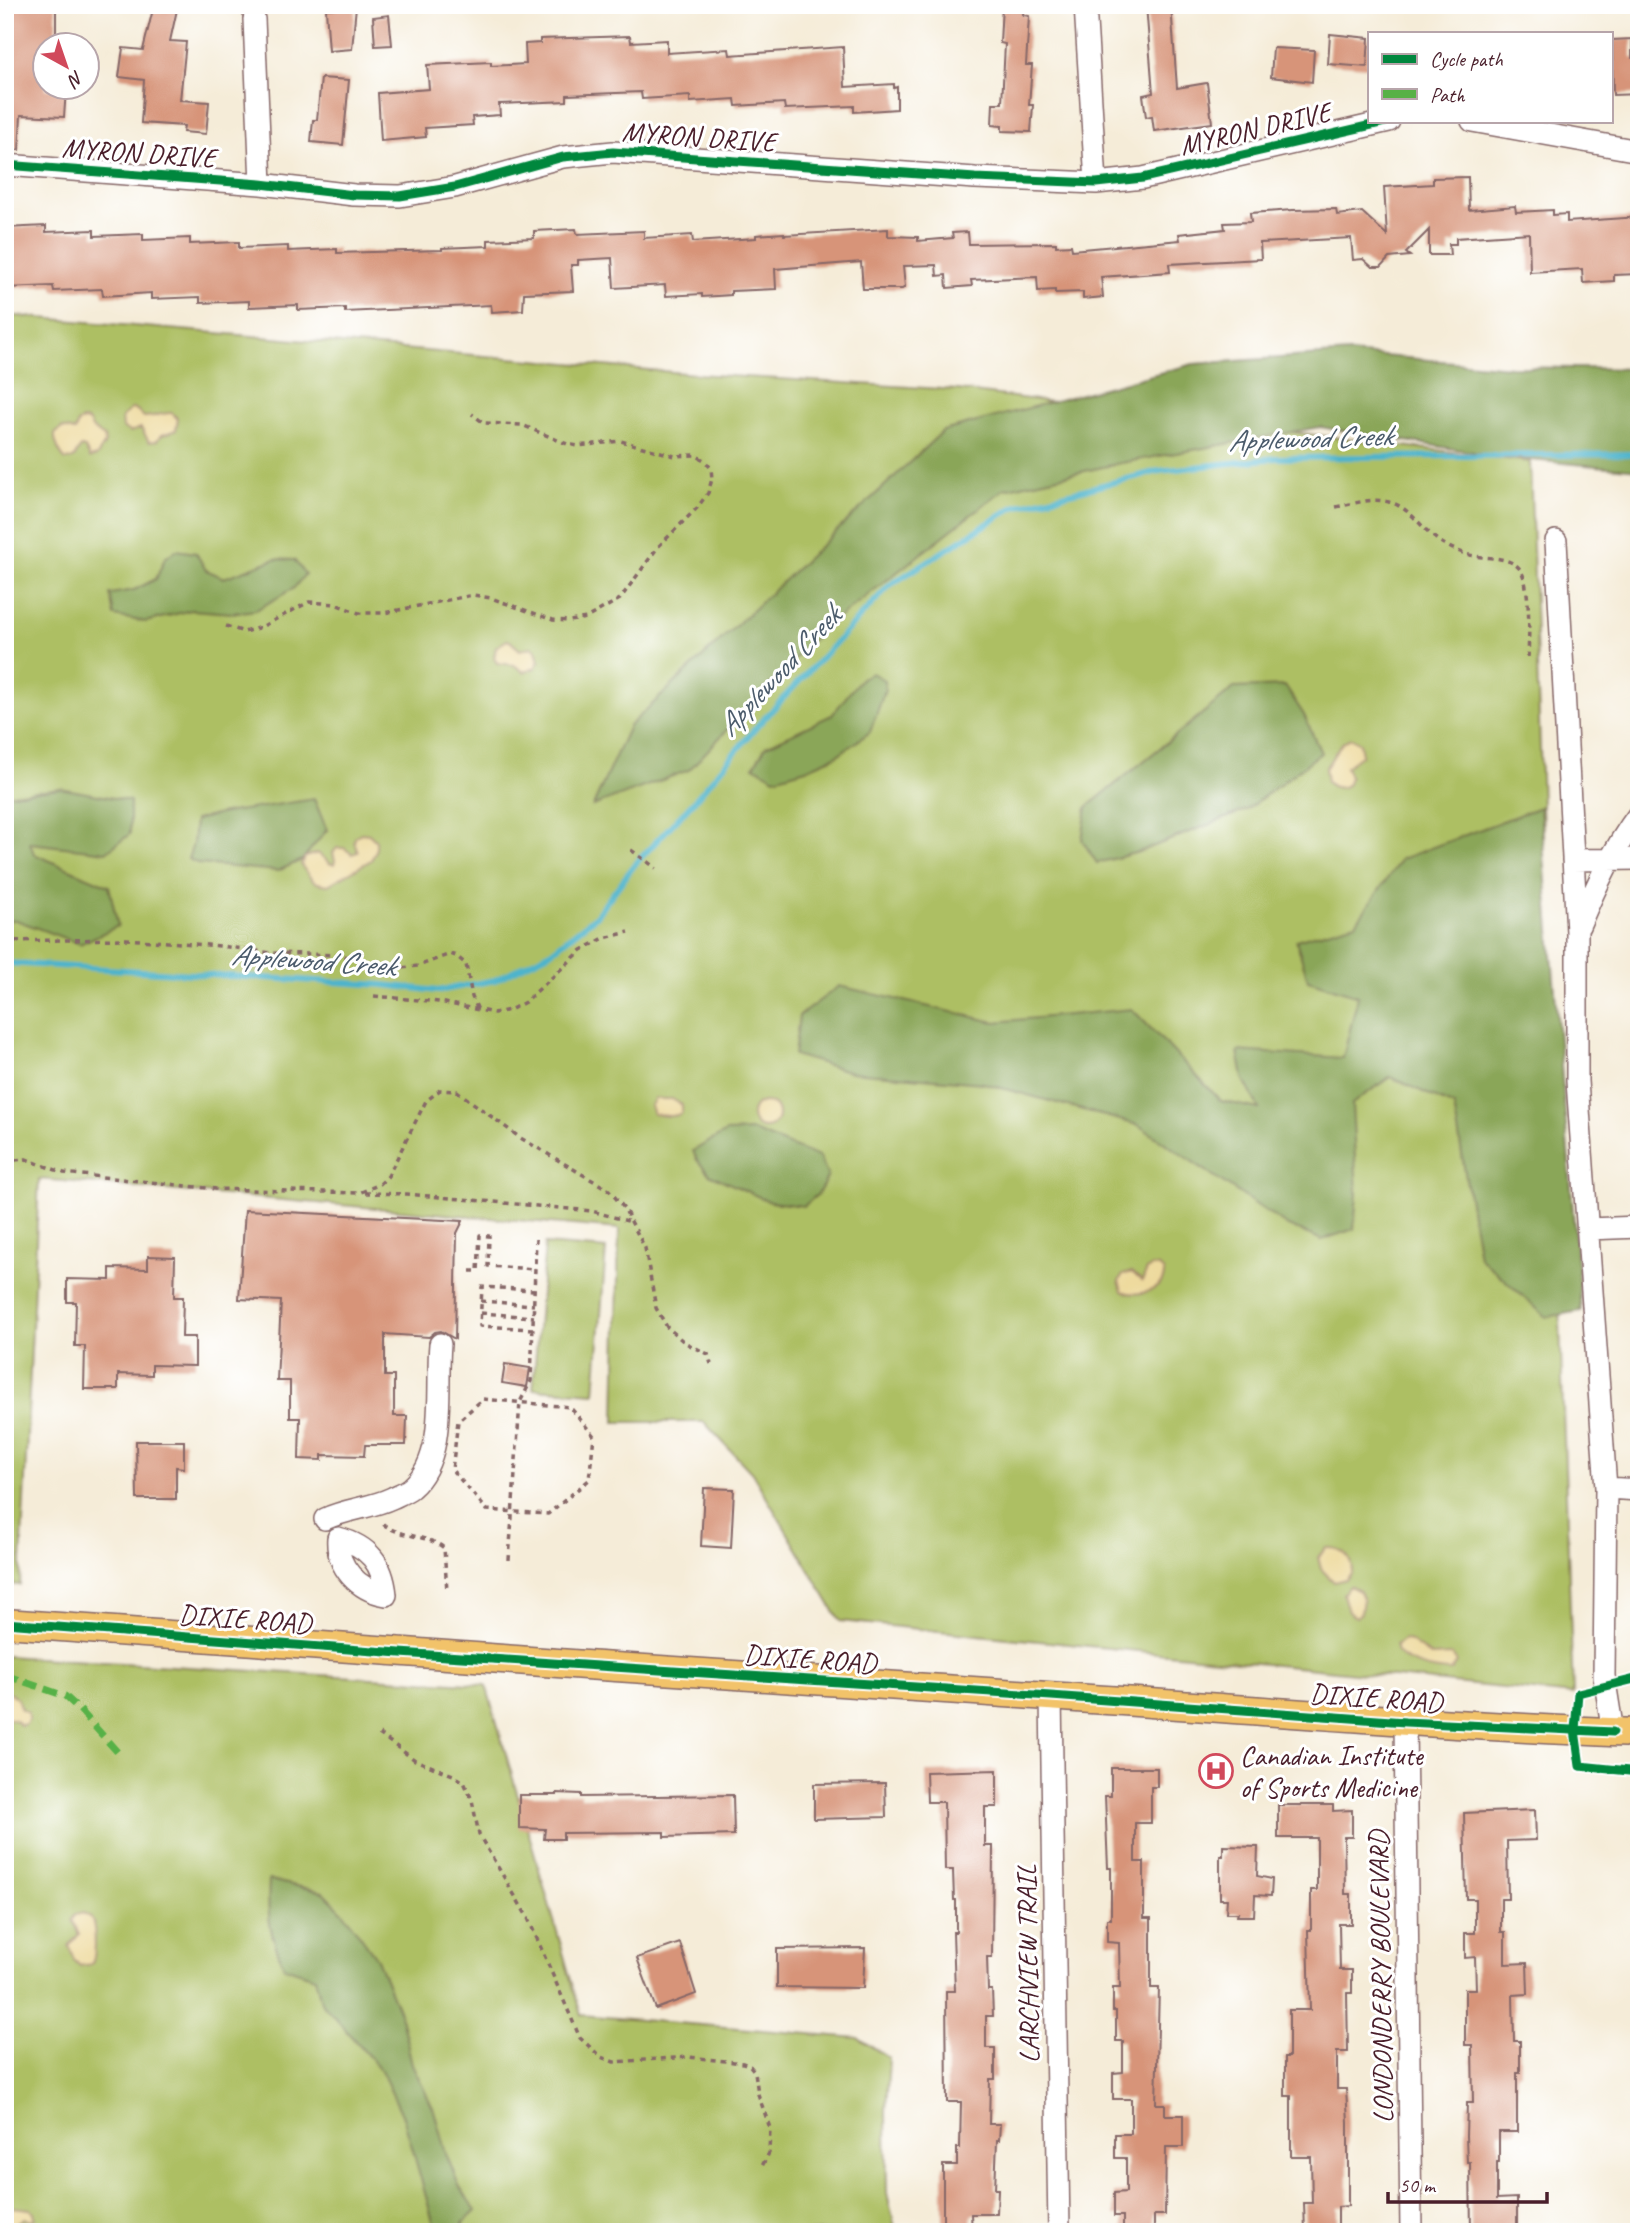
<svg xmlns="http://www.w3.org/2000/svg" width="1644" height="2237" font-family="Caveat,sans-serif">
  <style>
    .green { fill: #adbf63; stroke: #7c6f47; stroke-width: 2 }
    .forest { fill: #8aa659; stroke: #6a6242; stroke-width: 2 }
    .sand { fill: #eeda9e; stroke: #9c7c64; stroke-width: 2 }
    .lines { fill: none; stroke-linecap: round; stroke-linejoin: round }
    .stream { stroke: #4db4cc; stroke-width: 6 }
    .building { fill: #d79479 }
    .minor-casing { stroke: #866768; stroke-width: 24 }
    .major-casing { stroke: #866768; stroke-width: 31 }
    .path { stroke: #866768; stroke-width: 3.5; stroke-dasharray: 5 5; stroke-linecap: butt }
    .minor { stroke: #fff; stroke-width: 21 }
    .major { stroke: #f2c36a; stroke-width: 28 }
    .quiet { stroke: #57b146; stroke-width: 7; stroke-dasharray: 14 7; stroke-linecap: butt }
    .cycleway-casing { stroke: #fff; stroke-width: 13 }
    .cycleway { stroke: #00873e; stroke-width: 9 }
    .labels { text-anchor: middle; stroke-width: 6; stroke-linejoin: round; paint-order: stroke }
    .street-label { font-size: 28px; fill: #4a1f2b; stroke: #fff }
    .poi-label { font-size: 28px; fill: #4a1f2b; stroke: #fff; text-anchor: start }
    .water-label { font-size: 30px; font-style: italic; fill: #4b5b6b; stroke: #fff }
  </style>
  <rect width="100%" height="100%" fill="#fff"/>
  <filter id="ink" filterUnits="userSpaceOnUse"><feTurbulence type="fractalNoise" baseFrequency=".0143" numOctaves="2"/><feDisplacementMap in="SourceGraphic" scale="14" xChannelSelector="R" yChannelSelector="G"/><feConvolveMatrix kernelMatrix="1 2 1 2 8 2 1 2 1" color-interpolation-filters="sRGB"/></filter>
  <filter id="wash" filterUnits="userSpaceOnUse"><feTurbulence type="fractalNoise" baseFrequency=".00686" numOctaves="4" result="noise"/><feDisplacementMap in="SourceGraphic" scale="28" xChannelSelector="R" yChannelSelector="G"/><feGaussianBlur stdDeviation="1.57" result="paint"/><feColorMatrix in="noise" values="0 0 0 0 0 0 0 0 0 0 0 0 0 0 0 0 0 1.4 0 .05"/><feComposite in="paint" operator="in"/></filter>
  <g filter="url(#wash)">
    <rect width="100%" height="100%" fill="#f5ecd8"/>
    <!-- green -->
    <path class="green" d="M5,315L696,374L958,390L1530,462L1573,1695L840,1621L752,1473L704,1422H615L619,1229L39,1179L20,1585L5,1584Z
      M545,1244L606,1249L595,1393L533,1389Z
      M5,1656L486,1685L581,2015L858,2038L889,2058L886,2112L887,2193L896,2232H5Z"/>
    <!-- forest -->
    <path class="forest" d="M1349,353L1511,367L1639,369V470L1509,458L1320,427L1121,463L1004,489L819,633L689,770L593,806L629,726L943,431L1193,364Z
      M176,550L196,553L206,570L224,578L275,559L294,560L305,574L294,588L256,610L233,613L191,610L146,622L114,616L110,594L134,590L156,579L165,558Z
      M872,673L884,680L885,690L870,732L836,756L806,769L775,778L754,766L766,746L832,715L861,678Z
      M1285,686L1304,715L1321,753L1246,810L1139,852L1097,863L1082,840L1087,807L1234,688Z
      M60,788L130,801V834L106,852L30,843L34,854L109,886L118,926L80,944L16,920H5V795Z
      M314,799L327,830L302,860L278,871L199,864L188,859L193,844L195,820L224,813Z
      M1540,807L1581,1311L1546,1317L1479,1257L1454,1106L1390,1077L1352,1104L1357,1193L1354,1229L1322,1240L1288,1226L1138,1125L983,1083L851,1072L794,1055L799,1016L839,986L995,1022L1132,1009L1221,1101L1259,1109L1243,1078L1238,1051L1343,1058L1358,996L1308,980L1296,940L1356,923L1401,859Z
      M753,1131L819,1157L828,1176L818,1194L804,1206L770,1202L709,1174L697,1160L693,1151L726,1132Z
      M269,1880L323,1892L344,1913L377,1959L401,2017L412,2064L434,2110L446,2154L460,2188L476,2211L463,2223V2232H436L404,2119L381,2070L321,2002L315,1977L284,1967C269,1932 267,1918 269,1880Z"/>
    <!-- sand -->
    <path class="sand" d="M131,409L137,410L144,417C155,417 163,412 172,413L178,419L176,430L162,435L156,441L149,442L141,428L130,432L123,428L122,417Z
      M83,420L88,421L93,429L104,437L105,443L97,456L90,458L85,448L81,447L73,459L66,460C60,455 54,441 55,434L62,428L75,431L78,422Z
      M507,640L510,641L520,650L531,647L536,650L539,661L535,668L524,672L514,665L497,663L494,658L496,647Z
      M1352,738L1360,743L1362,755L1346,767L1350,777L1348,784C1341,790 1333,788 1327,782L1325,768C1334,758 1338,741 1352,738Z
      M361,833L369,834L376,841V851L371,860L328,885L317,883L312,880L301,865L305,857L318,853L331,864H334L335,861L333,853L337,848H344L352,854L358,852L354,841L356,836Z
      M655,1099H672L682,1105V1112C675,1119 663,1115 653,1114L650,1106Z
      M752 1115a13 13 0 1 1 26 0a13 13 0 1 1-26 0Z
      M1152,1266L1159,1267L1164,1271C1166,1291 1136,1298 1122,1291L1119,1281L1123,1275L1132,1272L1142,1281L1147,1270Z
      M1326,1548C1342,1547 1352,1556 1352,1572L1346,1579L1334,1582L1321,1569L1318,1557Z
      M1349,1586L1360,1591L1363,1598L1361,1613L1356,1617L1348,1612L1343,1594Z
      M1404,1639L1410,1641L1431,1656L1452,1655L1457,1662L1451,1671C1436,1671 1404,1664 1396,1651V1645Z
      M6,1691L17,1698L21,1709L28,1712V1720L26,1724L20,1725L15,1720L5,1718Z
      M83,1913C89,1916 89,1915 92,1920C95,1926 97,1959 91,1964C89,1965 83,1965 80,1966L74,1960L69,1946L79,1934L72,1920L75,1915Z
      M13,2207L30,2209L34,2212L35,2218L30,2220L24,2218L13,2226L7,2227L5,2211Z"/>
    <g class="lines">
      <!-- stream -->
      <path class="stream" d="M5,963L384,985L438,991L495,980L549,953L595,917L636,863L694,801L759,724L890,585L1014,507L1159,471L1276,458L1639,454"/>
    </g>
    <g id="blocks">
      <!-- building -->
      <path class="building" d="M5,5H56V46H46V89L66,90L64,117L21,115L19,150L5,149Z
        M154,5H178L170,41L186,42L180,100L209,102L206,134L183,132L184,126L141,123L144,80L119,77L123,48L143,50Z
        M1002,5H1024L1023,15L1029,16L1026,65H1032L1029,105H1033L1031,132L1002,131V126L992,125L993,103H1002L1005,44L1000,43Z
        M1146,5H1171L1177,88L1207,83L1212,123L1154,131L1152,116L1146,117L1143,95L1153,93Z
        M356,6L352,49L329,51L326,9Z
        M389,15L392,45L375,46L373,17Z
        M1330,34L1369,38L1367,67L1328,64Z
        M630,36L631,42L667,40V53L729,49L730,55L843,47L845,87L894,84V88L897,87V109L854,112V106L785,109L784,103L736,106L735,99L690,102V96L642,99L641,92L567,95V101L499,104L500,115L472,117L473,125L425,128L426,137L381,141L378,93L429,89L427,65L491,62V66L526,64L525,44L540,43V39Z
        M1632,39V58H1639V94L1613,95L1612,40Z
        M1273,48L1314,50L1312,82L1271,77Z
        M321,78L349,80L343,145L311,142L313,120H317Z
        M1468,177L1469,210L1515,206L1516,212L1553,210V215L1567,214V222L1639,217L1638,274L1614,275V281L1583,283L1582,269L1530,272L1529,233L1456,238V244H1449L1450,255H1429V230L1406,253L1410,256L1389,258L1381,267H1372L1363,259L1353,260L1351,238L1260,243L1261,259L1169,264L1170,272L1101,277L1103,297L1083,299V292L1055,293V290L1038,291L1037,277L971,280L972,286L947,288L946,275L937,276L936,265L903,266L905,287L902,289H863L861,262L775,269L776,289L731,291V295L702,297V294L666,296L665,285L614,288L612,258L578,260V265H571L573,291L524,293L523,310L492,312L491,305L345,312V308L298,310V305L249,307V301L200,303V297L151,299V293L103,296L102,289L54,291L53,286L5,288V228L46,226V232L94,230V236L143,234V240L190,238V244L239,242V248L288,246V251L337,249V253L442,250V248L488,246V240L534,238V231L576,229L577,234L644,231V238L692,235L693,242L756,238V235L784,233V235L888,229V236L918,237V241L953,238L952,233L968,232L969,244L1056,243V246L1071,245L1072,250L1180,240L1179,234L1225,229L1224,223L1251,222L1250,213L1293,210L1336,209L1337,215L1362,212L1387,235L1384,187L1433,184V178Z
        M245,1210L463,1221L457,1233L455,1339L441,1331L435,1332L429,1337L385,1334V1376H394V1416H407L406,1445H365L364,1456L322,1455V1460L299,1459L300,1418H290V1381H277L281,1301L239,1299Z
        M148,1256L175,1257L174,1297H183L182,1337H195V1366L152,1365V1375L118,1374V1389H84L85,1346H75L76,1302H67V1279L110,1280V1268L148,1269Z
        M505,1364L530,1368L527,1387L502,1383Z
        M136,1441H184V1468L176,1467V1499H137Z
        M704,1488L734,1489L731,1548L701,1546Z
        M1111,1768H1157V1787H1151V1823H1135V1862H1144V1918H1151V1988H1159L1156,2104H1165V2115H1183V2147H1166L1165,2215H1154V2232H1123V2216H1114V2193L1126,2192V2158H1115V2134H1131V2099H1113V2073L1123,2072V2041H1116V2011H1113V1988H1120L1119,1943L1107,1942V1919H1111V1868H1108L1105,1796H1111Z
        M997,1770V1807H985V1846H993L992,1957H987L988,1990H992L993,2016H986V2048H995V2079H990L989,2124H1000L999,2140H997L995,2189H998L997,2214H971L972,2232H943V2165H957V2148H960L961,2102H947L946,1991H955L953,1932H956V1900H954L953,1870H945L944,1802H927L926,1772Z
        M885,1783L886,1817L814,1819V1784Z
        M557,1793L581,1794V1797L733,1795L734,1835L664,1837V1832L563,1833V1839H544L545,1829L519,1828V1795H557Z
        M1278,1805H1333V1811L1352,1810V1837H1344L1345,1894H1351V1924H1339L1340,1970H1352V1993H1347L1348,2052H1337V2089H1346L1348,2122V2206L1338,2207V2230L1305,2231L1304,2203H1312L1311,2157H1291V2096H1285V2057H1289V2010H1310L1308,1930H1311V1890H1317V1838H1278Z
        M1535,1810L1536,1840L1507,1841L1508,1899H1501V1932H1505V1964L1527,1963L1528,1994L1513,1995L1514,2041H1520V2073H1517V2132H1499V2162H1497V2199L1517,2198V2232H1471L1470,2162H1467L1466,2136L1467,2103H1473L1472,2045H1465V1989H1476L1475,1957L1465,1958V1933H1475V1899H1466L1464,1813Z
        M1223,1846L1258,1847L1257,1876L1272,1879L1271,1896L1255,1895L1254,1916H1237L1238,1913H1226L1227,1899H1220V1856H1223Z
        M680,1943L696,1994L656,2009L637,1958Z
        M865,1948L863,1988L777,1987V1949Z"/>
    </g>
  </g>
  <g filter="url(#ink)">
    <use href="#blocks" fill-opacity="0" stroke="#866768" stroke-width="2"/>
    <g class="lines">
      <!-- minor casing -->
      <g class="minor-casing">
        <path id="minor" d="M1085,5L1096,183
          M254,19L261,184
          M1472,121L1639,151
          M5,165L261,184L354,195L400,196L455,187L563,157L613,152L975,178L1096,183L1143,178L1389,121
          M1556,541L1577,932V1081L1606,1488L1604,1676L1613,1732
          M1573,860L1639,859
          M1579,926C1596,886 1613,849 1639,814
          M1588,1229L1639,1227
          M1606,1488L1639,1490
          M325,1519C346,1509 371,1508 392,1498C398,1495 406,1492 411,1488C448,1457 436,1386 440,1344
          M338,1538C369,1546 383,1564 386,1595C358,1590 336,1567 338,1538Z
          M1051,1696L1059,2232
          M1405,1722L1411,2232"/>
      </g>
      <!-- major casing -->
      <g class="major-casing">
        <path id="major" d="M5,1623C353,1650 700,1673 1048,1696C1245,1709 1441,1726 1639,1733"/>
      </g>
      <!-- path -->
      <path class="path" d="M1336,507C1353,504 1372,497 1389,502C1409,507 1419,525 1435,538C1442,544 1454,550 1463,553C1479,560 1506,554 1519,568C1531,581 1529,638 1528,657
        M226,626L244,632L261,627L309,602L335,604L359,613H384L473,595L491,598L553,620L570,621L586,618L620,599L658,547L697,508L708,493L712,479L711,468L704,460L695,455L675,456L621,441L578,446L567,444L522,425L484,423L472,414
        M631,850L656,868
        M5,941L126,939L221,946L272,953L339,955L401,968L418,966L450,954L456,956L466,964L472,997L478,1010
        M374,996L440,1002L494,1013L510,1010L525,1002L582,950L604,938L629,932
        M5,1161L26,1159L64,1173L216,1189L359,1193L380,1184L388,1176L426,1101L440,1090L457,1091L519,1137L609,1190L624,1208L645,1248L656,1308L667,1327L684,1342L708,1354L711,1364
        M365,1193L407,1194L592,1211L631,1222
        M470,1271H478L480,1235L489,1236L488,1266L535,1269
        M481,1301L534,1305
        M481,1313L534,1317
        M533,1329L480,1326L482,1287L534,1290
        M483,1399L570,1407L594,1436L589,1480L548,1514L487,1510L452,1470L458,1421Z
        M383,1524C401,1538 426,1534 444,1548L447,1591
        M509,1560L520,1402L531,1381L536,1239
        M379,1734L415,1760L453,1775L464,1782L472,1800L479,1835L528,1918L580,2038L601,2057L614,2062L689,2057L743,2063L750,2066L755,2072L758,2094L770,2128L769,2153L762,2166"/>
      <!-- minor -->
      <use href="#minor" class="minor"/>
      <!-- major -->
      <use href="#major" class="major"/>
      <!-- quiet -->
      <path class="quiet" d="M5,1675L65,1696L79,1709L120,1755"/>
      <!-- cycleway casing -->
      <g class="cycleway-casing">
        <path id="cycleway" d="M5,165L261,184L354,195L400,196L455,187L563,157L613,152L975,178L1096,183L1143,178L1389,121
          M5,1623L400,1653L1051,1696L1405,1722L1613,1732
          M1639,1678L1578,1693L1575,1730L1580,1766L1639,1772"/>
      </g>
      <!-- cycleway -->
      <use href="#cycleway" class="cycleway"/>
    </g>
  </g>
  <!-- icons -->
  <defs>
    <g id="hospital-ring" transform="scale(1.75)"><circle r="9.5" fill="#fff" stroke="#d1495b" stroke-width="1.5"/><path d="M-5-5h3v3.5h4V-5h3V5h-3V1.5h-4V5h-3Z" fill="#d1495b"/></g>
  </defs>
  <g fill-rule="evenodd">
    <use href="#hospital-ring" x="1216" y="1771"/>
  </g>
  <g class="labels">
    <!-- street labels -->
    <g class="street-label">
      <text transform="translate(1255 128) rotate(-13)" y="10">MYRON DRIVE</text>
      <text transform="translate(699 136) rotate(4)" y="10">MYRON DRIVE</text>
      <text transform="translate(139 152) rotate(4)" y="10">MYRON DRIVE</text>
      <text transform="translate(245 1618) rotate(4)" y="10">DIXIE ROAD</text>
      <text transform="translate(810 1658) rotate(4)" y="10">DIXIE ROAD</text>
      <text transform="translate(1376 1697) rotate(4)" y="10">DIXIE ROAD</text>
      <text transform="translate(1027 1964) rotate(-91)" y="10">LARCHVIEW TRAIL</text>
      <text transform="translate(1380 1977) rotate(-91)" y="10">LONDONDERRY BOULEVARD</text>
    </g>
    <!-- poi labels -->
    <g class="poi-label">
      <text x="1240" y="1765">Canadian Institute<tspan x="1240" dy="32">of Sports Medicine</tspan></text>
    </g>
    <!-- water labels -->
    <g class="water-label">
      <text transform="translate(1310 438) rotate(-2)" y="10">Applewood Creek</text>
      <text transform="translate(779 671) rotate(-47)" y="10">Applewood Creek</text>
      <text transform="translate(313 960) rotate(4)" y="10">Applewood Creek</text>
    </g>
  </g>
  <!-- margin -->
  <rect width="1644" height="2237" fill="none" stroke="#fff" stroke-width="28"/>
  <!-- legend -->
  <rect x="1368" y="32" width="245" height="91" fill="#ffffff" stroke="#b7a5aa" stroke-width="2"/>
  <rect x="1382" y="54" width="35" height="10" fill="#00873e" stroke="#b7a5aa" stroke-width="2"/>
  <text x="1430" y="66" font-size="21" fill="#4a1f2b">Cycle path</text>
  <rect x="1382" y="89" width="35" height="10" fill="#57b146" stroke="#b7a5aa" stroke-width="2"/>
  <text x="1430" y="102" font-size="21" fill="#4a1f2b">Path</text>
  <!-- north arrow -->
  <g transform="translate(66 66) rotate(140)"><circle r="33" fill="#ffffff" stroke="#b7a5aa" stroke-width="2"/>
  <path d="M0-5L12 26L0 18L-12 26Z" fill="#d1495b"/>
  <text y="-10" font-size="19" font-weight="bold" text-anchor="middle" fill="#4a1f2b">N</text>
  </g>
  <!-- scale -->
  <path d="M1388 2192v10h159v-10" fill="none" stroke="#4a1f2b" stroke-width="3.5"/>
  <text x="1399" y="2192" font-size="21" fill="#4a1f2b" stroke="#ffffff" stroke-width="5" paint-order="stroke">50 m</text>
</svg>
